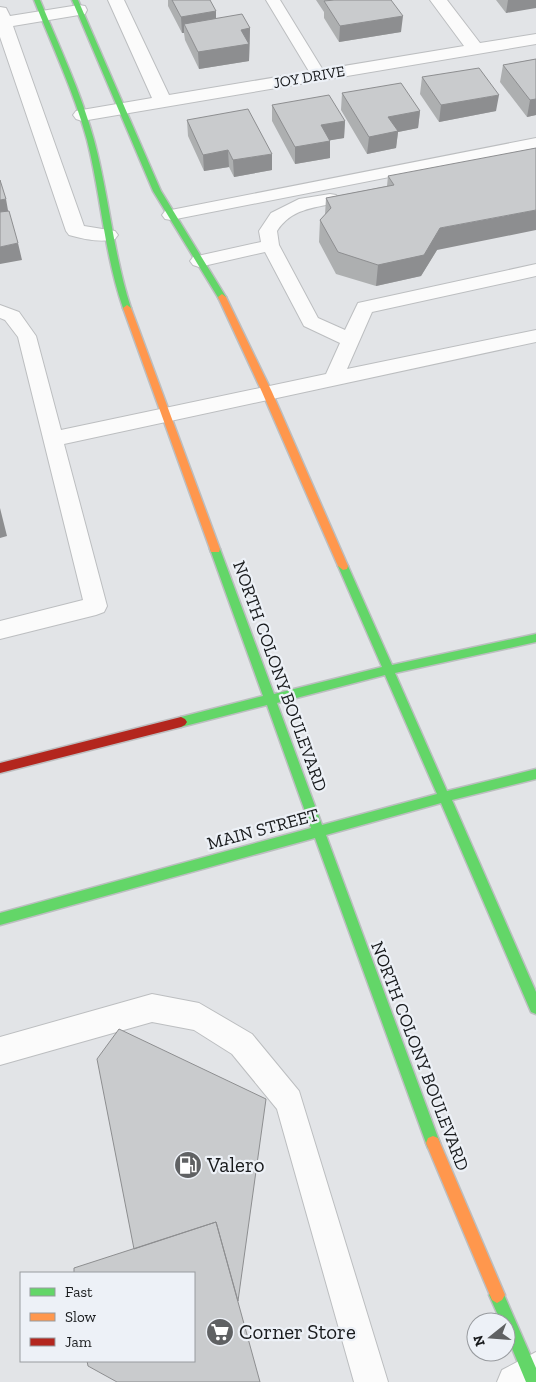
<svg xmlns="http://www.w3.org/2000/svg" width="536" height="1382" font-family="'Zilla Slab',serif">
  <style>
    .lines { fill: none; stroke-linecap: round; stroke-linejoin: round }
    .lane-casing { stroke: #bcbec0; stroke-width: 2 }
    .street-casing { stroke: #bcbec0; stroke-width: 2 }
    .fast-casing { stroke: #bcbec0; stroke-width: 3 }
    .slow-casing { stroke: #bcbec0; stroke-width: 3 }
    .jam-casing { stroke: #bcbec0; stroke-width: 3 }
    .lane { fill: #fbfbfb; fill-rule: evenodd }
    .street { fill: #fbfbfb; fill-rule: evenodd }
    .fast { fill: #63d668; fill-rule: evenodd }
    .slow { fill: #ff974d; fill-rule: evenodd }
    .jam { fill: #b3261e; fill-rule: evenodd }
    .wall { fill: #adafb0 }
    .shaded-wall { fill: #8d8e90 }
    .building { fill: #c9cbcd; stroke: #8d8e90 }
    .labels { text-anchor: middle; stroke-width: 4.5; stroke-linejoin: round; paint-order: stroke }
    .far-street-label { font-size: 15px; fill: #181a1c; stroke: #edf1f7 }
    .street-label { font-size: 18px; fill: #181a1c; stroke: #edf1f7 }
    .near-poi-label { font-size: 21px; fill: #181a1c; stroke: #edf1f7; text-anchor: start }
  </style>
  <rect width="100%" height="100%" fill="#e2e4e7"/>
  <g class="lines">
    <!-- lane casing -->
    <g class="lane-casing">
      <path id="lane" d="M266,0H280L326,75L323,78H313Z
        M536,138V148L171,220L165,219L162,215L165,211L171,210Z
        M330,194L336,195L339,199L336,203C313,208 291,209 277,231L279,245L318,318L345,330L358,303L536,264V276L372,312L347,369L536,330V342L64,444L107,606L104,612L96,615L0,639V621L83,600L18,337L5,320L0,318V305L19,312L36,336L61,430L326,374L340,343L304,326L265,252L199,267L193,265L190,261L193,257L261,242L259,231L271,213L299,199Z
        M152,994L199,1003L252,1034L299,1091L388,1382H354L277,1109L232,1054L194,1030L152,1022L0,1065V1037Z
        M536,1352V1382H497L502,1370Z"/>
    </g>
    <!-- street casing -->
    <g class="street-casing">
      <path id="street" d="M108,0H124L169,95L464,46L430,0H447L480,43L536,34V44L82,121L76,119L73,115L76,111L152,98Z
        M79,5L85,6L87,10L85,14L13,26L84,226L115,231L118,235L115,239C101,243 83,239 69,235L66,231L0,37V7L6,8L10,16Z"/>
    </g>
    <!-- fast casing -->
    <g class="fast-casing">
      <path id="fast" d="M34,0H40C59,46 81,92 94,140C109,195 113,253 131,308L130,310H124L123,308C104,253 101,195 87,140C74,92 52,46 34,0Z
        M72,0H78L161,191L226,297L225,299H219L153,191Z
        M215,545L220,549L274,694L382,667L338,566L343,562L348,566L392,665L536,634V642L395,673L447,791L536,769V779L452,800L536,992V1014L531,1012L441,803L326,835L440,1143L438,1148L433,1150L428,1148L426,1143L315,838L0,925V913L311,828L267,705L181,727L177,725L175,722L177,719L181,717L263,696L210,549ZM385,675L437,794L322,825L277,703Z
        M497,1287L502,1290L536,1368V1382H526L506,1334V1322H501L489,1295L492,1290Z"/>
    </g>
    <!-- slow casing -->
    <g class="slow-casing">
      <path id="slow" d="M222,294L226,297L272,392L348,566L347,569L343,570L338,566L262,392L218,297Z
        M127,305L131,308L220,549L219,552H211L210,549L123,308Z
        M433,1136L438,1138L505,1295L502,1300L497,1303L492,1300L426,1143L428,1138Z"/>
    </g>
    <!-- jam casing -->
    <g class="jam-casing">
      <path id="jam" d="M181,717L185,719L187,722L185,725L181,727L0,773V763Z"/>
    </g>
    <!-- lane -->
    <use href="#lane" class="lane"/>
    <!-- street -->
    <use href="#street" class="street"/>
    <!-- fast -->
    <use href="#fast" class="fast"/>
    <!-- slow -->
    <use href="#slow" class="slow"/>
    <!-- jam -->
    <use href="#jam" class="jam"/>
  </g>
  <!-- wall -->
  <path class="wall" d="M168,0H210L216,19L250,28L249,61L199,69L185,40L184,33H182L168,6Z
    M316,0H391L401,32L339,42L324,18V12Z
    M496,0H536L506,13Z
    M536,59V115L527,117L500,82L503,65Z
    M422,77L496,111L439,122L420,94Z
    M342,93L420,111L418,128L398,132L396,148L367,154L341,110Z
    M272,105L345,121L344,138L330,140V158L295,164L272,121Z
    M187,120L272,170L234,177L229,167L204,171L188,136Z
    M388,176L437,250L421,276L376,286L336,274L319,242L320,220L325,215L326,198L387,186Z"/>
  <!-- shaded-wall -->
  <path class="shaded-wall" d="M508,0H536V8L506,13Z
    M216,11V28L184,24V33H182L181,17Z
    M403,16L401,32L339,42L340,26Z
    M250,28L249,61L199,69L198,52L241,30Z
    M499,95L496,111L439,122L441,105Z
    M536,99V115L527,117L530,100Z
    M420,111L418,128L398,132L396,148L367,154L369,137L388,117Z
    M345,121L344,138L320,142L321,125Z
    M330,141V158L295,164V147Z
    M228,150L229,167L204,171L203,155Z
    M272,154V170L234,177L233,160Z
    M6,199L9,216L0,218V200Z
    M536,210V230L437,250L421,276L376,286L378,265L440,228Z
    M18,243L22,260L0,264V247Z
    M0,508L7,536L0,538Z"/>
  <!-- building -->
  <path class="building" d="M172,0H210L216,11L181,17Z
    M334,0H391L403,16L340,26L324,1Z
    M242,14L250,28L241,30L249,44L198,52L184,24Z
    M536,59V99L530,100L503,65Z
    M479,68L499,95L441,105L422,77Z
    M401,83L420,111L388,117L398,131L369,137L342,93Z
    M329,95L345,121L321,125L330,141L295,147L272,105Z
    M248,109L272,154L233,160L228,150L203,155L187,120Z
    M536,148V210L440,228L424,255L378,265L338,252L320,220L331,208L326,198L394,185L388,176Z
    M0,180L6,199L0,200Z
    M9,211L18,243L0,247V212Z
    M119,1029L266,1099L238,1301L216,1222L134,1249L97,1059Z
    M216,1222L260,1382H117L88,1366L87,1361H194V1273H74V1268Z"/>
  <!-- icons -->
  <defs>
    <g id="fuel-disc" transform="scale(1.4375)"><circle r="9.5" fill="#5f6163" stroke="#edf1f7"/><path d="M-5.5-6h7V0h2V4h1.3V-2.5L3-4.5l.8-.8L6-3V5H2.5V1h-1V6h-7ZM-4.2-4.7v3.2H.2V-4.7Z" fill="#fff"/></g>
    <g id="supermarket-disc" transform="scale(1.4375)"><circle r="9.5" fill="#5f6163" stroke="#edf1f7"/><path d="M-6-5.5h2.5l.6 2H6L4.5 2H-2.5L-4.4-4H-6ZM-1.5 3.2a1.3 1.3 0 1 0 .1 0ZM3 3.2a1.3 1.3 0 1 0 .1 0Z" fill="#fff"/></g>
  </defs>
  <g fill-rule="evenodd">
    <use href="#fuel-disc" x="188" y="1165"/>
    <use href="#supermarket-disc" x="220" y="1332"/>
  </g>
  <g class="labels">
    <!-- far-street labels -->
    <g class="far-street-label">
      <text transform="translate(309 77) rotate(-10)" y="5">JOY DRIVE</text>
    </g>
    <!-- street labels -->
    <g class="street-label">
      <text transform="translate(280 676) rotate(70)" y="6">NORTH COLONY BOULEVARD</text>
      <text transform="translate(263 829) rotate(-15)" y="6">MAIN STREET</text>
      <text transform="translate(420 1056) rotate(69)" y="6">NORTH COLONY BOULEVARD</text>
    </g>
    <!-- near-poi labels -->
    <g class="near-poi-label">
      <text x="207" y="1172">Valero</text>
      <text x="239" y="1339">Corner Store</text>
    </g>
  </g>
  <!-- legend -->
  <rect x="20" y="1272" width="175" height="90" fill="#edf1f7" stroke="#989b9f"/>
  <rect x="30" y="1288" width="25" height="8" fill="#63d668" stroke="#989b9f"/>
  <text x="65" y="1297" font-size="15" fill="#181a1c">Fast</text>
  <rect x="30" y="1313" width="25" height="8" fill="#ff974d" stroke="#989b9f"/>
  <text x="65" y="1322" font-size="15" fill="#181a1c">Slow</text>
  <rect x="30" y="1338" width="25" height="8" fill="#b3261e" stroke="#989b9f"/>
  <text x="65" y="1347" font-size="15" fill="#181a1c">Jam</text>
  <!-- north arrow -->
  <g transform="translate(491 1337) rotate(253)"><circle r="24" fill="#edf1f7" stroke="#989b9f"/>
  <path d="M0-4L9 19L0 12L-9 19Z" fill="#5f6163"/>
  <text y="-8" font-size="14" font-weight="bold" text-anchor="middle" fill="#181a1c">N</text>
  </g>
</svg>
